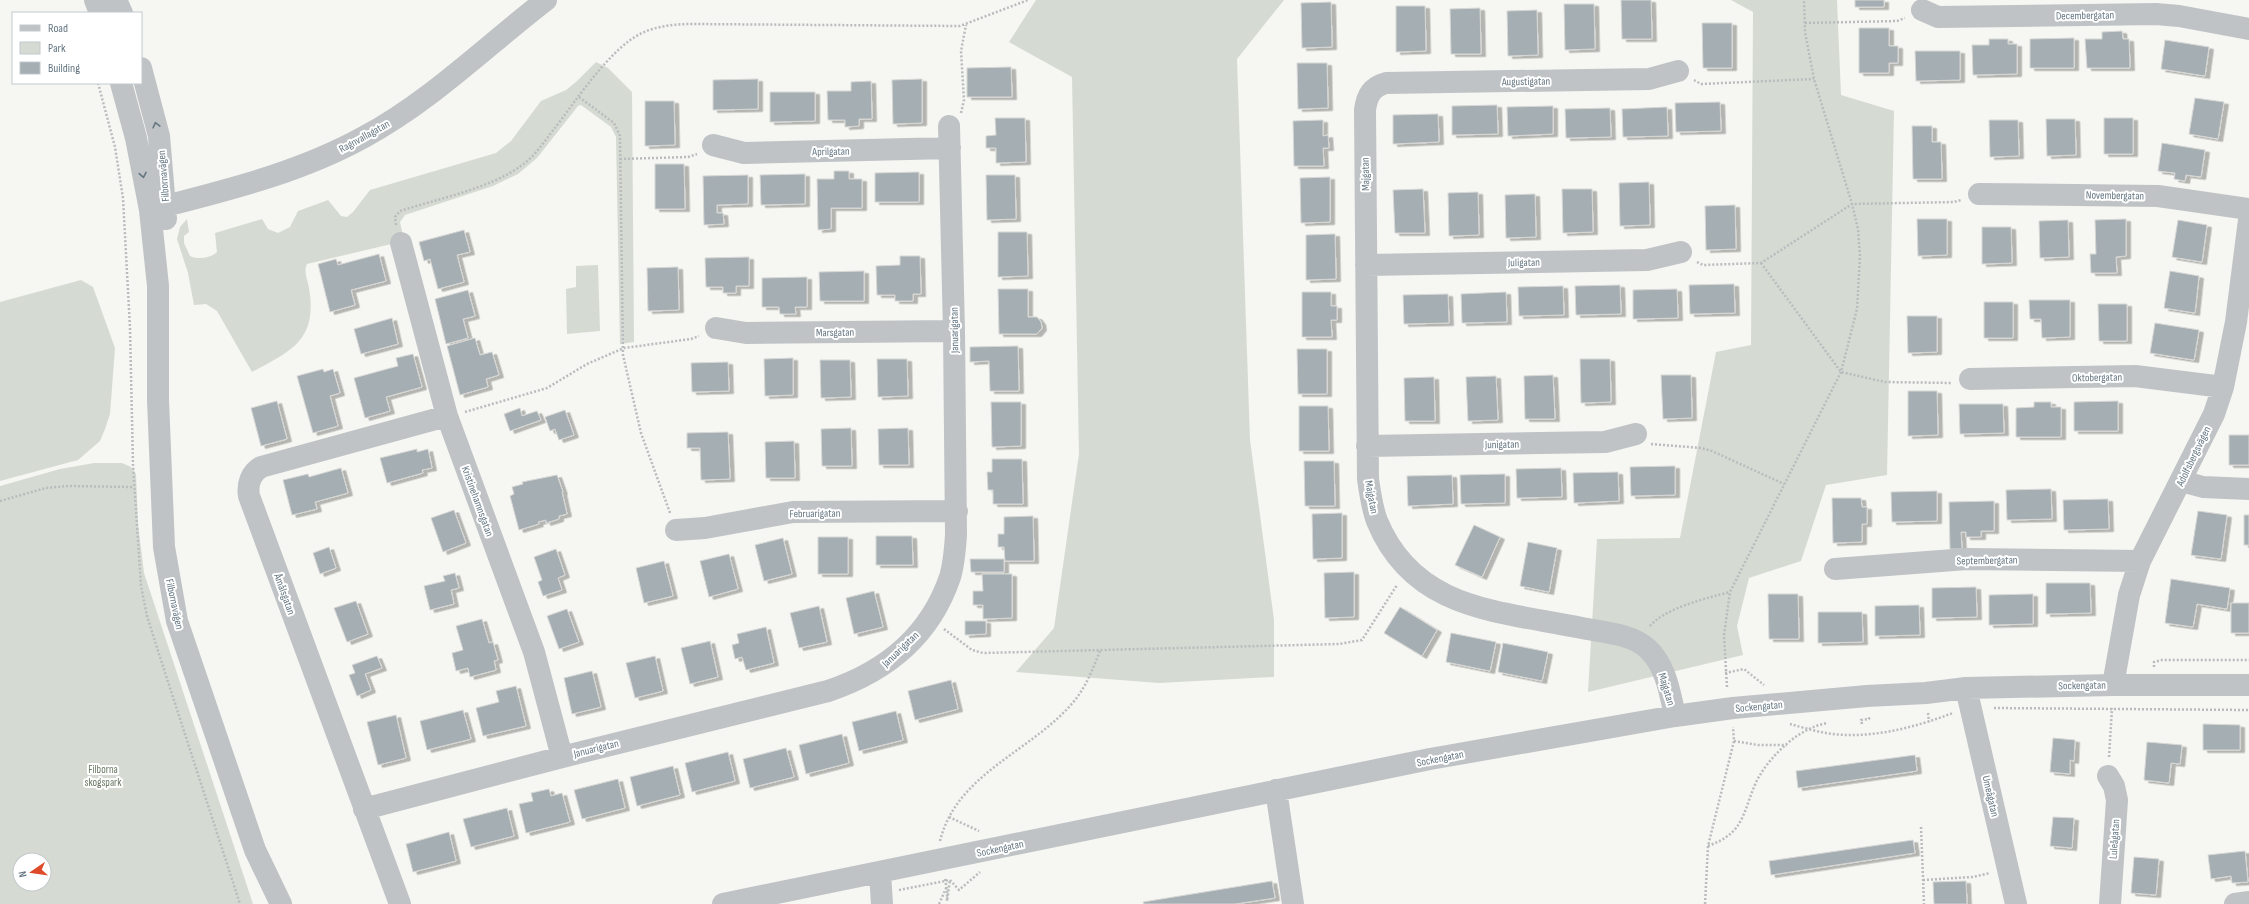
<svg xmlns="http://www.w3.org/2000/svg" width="2249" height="904" font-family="'Sofia Sans Condensed',sans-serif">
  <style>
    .green { fill: #d5dbd2; fill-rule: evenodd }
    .building { fill: #a5aeb3; stroke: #d7d7d5; filter: url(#shadow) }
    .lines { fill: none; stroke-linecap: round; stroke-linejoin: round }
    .path { stroke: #b9bcbe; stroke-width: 2.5; stroke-dasharray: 2 2; stroke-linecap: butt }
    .minor { stroke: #bfc3c6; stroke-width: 22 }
    .oneway { stroke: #667783 }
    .labels { text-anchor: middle; stroke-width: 4; stroke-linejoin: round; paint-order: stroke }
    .street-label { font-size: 11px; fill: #667783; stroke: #fff }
    .park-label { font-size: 11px; fill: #6a7a64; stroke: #fff }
  </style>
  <defs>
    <filter id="shadow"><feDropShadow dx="4.5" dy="2.5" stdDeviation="0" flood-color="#0004"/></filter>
  </defs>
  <rect width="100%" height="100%" fill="#f6f6f2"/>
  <!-- green -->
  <path class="green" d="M1036,0H1284L1237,59L1250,440L1274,620V677L1159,683L1016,672L1054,628L1079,454L1072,77L1009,42Z
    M1731,0H1837L1841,95L1894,111L1887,475L1826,485L1801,561L1749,578L1737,626L1743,655L1588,692L1597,539L1680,538L1716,352L1751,345L1753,12Z
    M596,62L608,68L632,92L634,342L620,344L616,137L611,127L581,105L578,106L537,158L518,174L493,186L405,215L400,222L404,241L307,264C303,272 308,280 309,288C318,340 291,351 252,372L217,311L206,304L194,305L188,273L177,239L180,227L187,219L189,232L184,236V243L190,256C198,260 211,258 217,252L215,233L262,219L268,229L278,233L290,227L298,211L328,200L341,216L347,217L353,212L370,190L496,153L511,141L541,101L566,90L576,82Z
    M598,265L600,331L567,334L566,289L576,287V266Z
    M81,280L93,287L115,348L110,414L105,429L100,441L78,460L0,481V302Z
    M94,463H122L131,467L136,474L138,524L144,573L253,904H0V486L60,469ZM20,860H44V884H20Z"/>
  <!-- building -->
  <path class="building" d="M1621,0H1651L1652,39H1622Z
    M1855,0H1884V7H1855Z
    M1331,2L1332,47L1302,48L1301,3Z
    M1564,4H1594L1595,49L1565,50Z
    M1396,6H1425L1426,51L1396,52Z
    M1480,8L1481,54H1451L1450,9Z
    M1537,10L1538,55L1508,56L1507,11Z
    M1702,23H1732V68H1703Z
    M1859,28H1889V46H1898V63H1889V73H1859Z
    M2122,31L2123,39H2129L2130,68H2087L2085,39H2102V32Z
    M2074,38V68H2030V39Z
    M1989,39H2008V44H2017V74L1973,75L1972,45H1989Z
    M2165,40L2209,47L2205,76L2161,69Z
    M1915,51H1960V80L1916,81Z
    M1297,63H1327L1328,108L1298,109Z
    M1011,67L1012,97H967V68Z
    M758,79V109L713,110V80Z
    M922,79V123L893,124L892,80Z
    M871,81L872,119H859V126L845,127V120H828L827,91H851V82Z
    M770,92H815V121L770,122Z
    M2195,98L2224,102L2218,139L2189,134Z
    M645,101H674L675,145L645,146Z
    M1720,102L1721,131L1676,132L1675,103Z
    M1497,105L1498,134L1452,135V106Z
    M1553,106V134L1508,136L1507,107Z
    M1667,107L1668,136L1623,137L1622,109Z
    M1610,108L1611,137L1566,138L1565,109Z
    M1438,114L1439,142L1393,144V115Z
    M995,118H1025L1026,162L996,163V148H986V136L996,135Z
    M2104,118H2133V154H2104Z
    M2046,119H2075L2076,155L2047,156Z
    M1323,120V136L1328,135L1329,148H1323L1324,166H1294L1293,121Z
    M1989,120H2018L2019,156L1990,157Z
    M1912,126H1932V142H1941L1942,179H1913Z
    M2162,143L2205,150L2201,177L2186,175L2185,181L2174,179L2175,173L2158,171Z
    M655,164H684L685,209H655Z
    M834,171H849V179H862V208H831V229L818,230L817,179H834Z
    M919,172V202H875V173Z
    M805,174V204L761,205L760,175Z
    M748,175V204L717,205V213H723L724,224L704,225L703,176Z
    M986,175H1015L1016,219L987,220Z
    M1330,177V222L1301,223L1300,178Z
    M1649,182L1650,225L1620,226L1619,183Z
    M1423,189L1425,233H1395L1393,190Z
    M1562,189H1592L1593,232L1563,233Z
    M1478,192L1479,235L1449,236L1448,193Z
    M1535,194L1536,237L1506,238L1505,195Z
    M1735,205L1736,249L1706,250L1705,206Z
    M1917,219H1947V255L1918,256Z
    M2126,219V256L2116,257L2117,273H2091L2090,254H2096L2095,220Z
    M2068,220L2069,257L2040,258L2039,221Z
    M2178,220L2207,225L2202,262L2172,257Z
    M1982,227H2011L2012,263L1982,264Z
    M464,230L470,252L457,255L464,282L438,289L430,259L424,261L419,242Z
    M998,232H1027L1028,276L998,277Z
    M1335,234L1336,279L1306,280V235Z
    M379,254L386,281L351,290L355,305L330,312L318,264L336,259L338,265Z
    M900,256H920L921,294H913V301H895V295H877L876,266L900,265Z
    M749,257V286H736V293H723V287H706L705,258Z
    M678,267L679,310L648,311L647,268Z
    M864,271V301H820L819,272Z
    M2170,271L2199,276L2195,313L2164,308Z
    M807,277V307H795L796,314H780L779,307H762V278Z
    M1734,284L1735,313L1690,314L1689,285Z
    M1620,285L1621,314L1576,315L1575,286Z
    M1563,286L1564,315L1519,316L1518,287Z
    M998,289H1028V317H1037L1041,322L1042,328L1037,334H999Z
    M1677,289L1678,318L1633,319V290Z
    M468,290L475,316L463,319L468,338L446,344L435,299Z
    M1302,292H1331V306H1337V320H1331L1332,337H1302Z
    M1506,292L1507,322L1462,323L1461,294Z
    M1448,294L1449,323L1404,324L1403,295Z
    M2029,300H2070V337L2042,338L2041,319H2030Z
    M1984,302H2013V338H1984Z
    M2098,304H2127V341H2099Z
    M1907,316H1937V352L1908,353Z
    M392,318L398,344L361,354L354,329Z
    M2155,323L2199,330L2194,360L2150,353Z
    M475,338L480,355L492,352L499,375L486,379L488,387L460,395L447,346Z
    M1018,346L1019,391H990L989,361L970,362V347Z
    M1297,349H1327V394H1298Z
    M413,354L422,387L386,397L390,411L365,418L354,378L398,366L396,358Z
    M793,358V395L765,396L764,359Z
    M877,359H907L908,396L878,397Z
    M1580,359H1610L1611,402L1581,403Z
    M820,360H850L851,397L821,398Z
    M728,362L729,391L692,392L691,363Z
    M323,369L324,372L333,369L340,393L330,396L338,426L313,433L297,376Z
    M1553,375L1555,419H1525L1524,376Z
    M1661,375H1691L1692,418L1663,419Z
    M1496,376L1498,420L1468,421L1466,377Z
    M1434,377L1435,421H1405L1404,378Z
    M1908,391H1937L1938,435L1908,436Z
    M277,401L287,439L261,446L251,408Z
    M2118,401V431H2074V402Z
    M991,402H1021V446L992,447Z
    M2034,402H2051V407H2061V437H2016V408L2034,407Z
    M1959,404H2003L2004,433L1960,434Z
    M1299,406H1328L1329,451H1299Z
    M520,408L522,416L537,411L541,420L510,431L504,414Z
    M565,410L574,435L559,440L555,429L550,431L545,417Z
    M851,428L852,466H822L821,429Z
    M908,428L909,465H879L878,429Z
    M728,432L730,479L701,480L700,448H687V433Z
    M2229,435H2249V465H2229Z
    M794,441L795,478H766L765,442Z
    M417,449V452L428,449L432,468L422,470L423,473L387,483L380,458Z
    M992,459H1022L1023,504H993V490H988L987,472H992Z
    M1304,461H1334L1335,506H1305Z
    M1675,466V495L1631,496L1630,467Z
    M341,468L348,493L315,502L317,509L292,515L283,480L308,474L309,477Z
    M1561,468L1562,497L1517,498L1516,469Z
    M1618,472L1619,501L1574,503L1573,473Z
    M1505,474V503L1461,504L1460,475Z
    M557,475L563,492H562L567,514L559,516V519L546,523V520L538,522L539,524L519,530L510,496L514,494L512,487L523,484L522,482Z
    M1452,475L1453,504L1408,506L1407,476Z
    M2051,489L2052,519L2007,520L2006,490Z
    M1937,491V521L1892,522L1891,492Z
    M1832,498H1861L1862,507H1867V524H1862V542L1833,543Z
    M2108,499L2109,529L2064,530L2063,500Z
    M1994,501V531H1981V537H1966V532H1961L1962,549H1950L1949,502Z
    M454,510L466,543L443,552L431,518Z
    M2198,511L2227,515L2221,559L2191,555Z
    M1342,513V558L1313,559L1312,514Z
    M2244,515H2249V545H2244Z
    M1033,516L1034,561H1005L1004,547H998V534H1004V517Z
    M1474,525L1500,537L1482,577L1455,565Z
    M876,536H912L913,565H876Z
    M818,537H848V574H818Z
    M783,538L792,574L764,581L755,545Z
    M1528,542L1557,548L1549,592L1520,586Z
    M329,547L336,568L320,574L313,553Z
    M556,549L565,575L558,578L562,590L543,596L538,582L542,580L534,557Z
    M729,554L738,589L709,597L700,561Z
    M970,559H1004V572H971Z
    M664,561L673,596L644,603L636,568Z
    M1354,572V617L1325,618L1324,573Z
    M455,573L459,588L451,590L454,604L430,610L424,586L445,581L443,576Z
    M982,574H1012V618L983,619V605H973V591H983Z
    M2171,579L2230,588L2227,609L2197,604L2193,627L2165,623Z
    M2046,583H2090L2091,613L2046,614Z
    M1976,587L1977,617L1932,618V588Z
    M874,591L883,627L854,634L846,598Z
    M1768,594H1798L1799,639H1769Z
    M2033,594V624L1989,625V595Z
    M356,601L368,634L347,642L334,608Z
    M2231,603H2249V633H2231Z
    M1919,605L1920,635L1875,636V606Z
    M819,606L827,642L799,648L790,613Z
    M1400,607L1437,630L1422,656L1384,633Z
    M567,609L579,642L559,649L547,616Z
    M1818,612H1862L1863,642L1818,643Z
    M482,619L489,643L493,642L498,660L494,661L496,670L470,677L468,668L456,671L452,653L463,650L456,626Z
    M965,621H986V634L965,635Z
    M766,627L774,663L746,670L742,657L735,659L732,645L739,643L737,634Z
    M1451,633L1496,642L1490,671L1446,662Z
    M710,641L718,677L690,684L681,648Z
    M1503,643L1548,652L1542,681L1498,672Z
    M377,656L382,668L365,674L371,690L357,696L349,675L355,673L352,665Z
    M655,656L663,691L635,698L626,663Z
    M592,671L601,707L572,714L564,678Z
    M951,680L958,709L915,720L908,691Z
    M516,686L526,726L483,736L476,708L499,702L496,691Z
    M463,710L471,739L427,750L420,721Z
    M896,711L903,740L859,751L852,722Z
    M396,715L406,758L378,765L367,722Z
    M2203,724L2240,725V750H2203Z
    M842,734L849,763L806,774L799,745Z
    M2053,738L2075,740L2074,761L2070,760V774L2050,772Z
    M2147,742L2182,745L2180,764L2171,763L2169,783L2144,780Z
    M786,748L794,777L750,788L743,759Z
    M728,752L735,781L692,792L685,763Z
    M1915,755L1917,771L1798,788L1796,771Z
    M673,766L680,795L637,806L630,777Z
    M618,779L625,808L582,819L574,790Z
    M549,789L551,796L562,793L570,822L526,833L519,804L533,801L531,793Z
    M507,808L514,836L471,847L463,819Z
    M2053,817L2074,818L2072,848L2050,846Z
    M449,832L456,861L413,872L406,844Z
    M1913,840L1915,853L1771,875L1769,861Z
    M2245,851L2248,882L2232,883L2231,876L2211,879L2208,855Z
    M2134,857L2159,859L2156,895L2131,893Z
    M1272,881L1275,898L1235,904H1144L1143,902Z
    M1966,881L1967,904H1934L1933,882Z"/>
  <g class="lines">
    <!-- path -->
    <path class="path" d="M1805,23L1897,21L1905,18
      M1694,80L1701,84L1814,79
      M98,83L115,147L123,198L130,328L133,465L141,586L147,616L159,654L240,904
      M579,97L614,123L620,136L623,355L641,433L670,513
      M961,113L964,100L961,51L966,25
      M620,159L688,157L697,154
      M396,225L395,217L400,211C437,199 492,188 522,165C535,156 544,142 554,129C576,101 610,48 642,33C657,26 675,24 692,24L960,26L1028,0
      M1697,262L1703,265L1761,263L1852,204L1954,202L1961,200
      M1761,263L1841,372L1885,382L1952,383
      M465,412L547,388L587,364L624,348L691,339L699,336
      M1651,444L1701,448L1712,451L1784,484
      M0,501L46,488L68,486L134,487
      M1650,626C1665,608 1707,598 1730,592
      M944,629L972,650L983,653L1339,644L1362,640L1397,585
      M2154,667V662L2162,660H2249
      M1725,673L1744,669L1764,685
      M1727,687L1724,635L1730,592L1841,372L1857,309L1860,256L1858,229L1852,204L1814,79L1805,32L1804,0
      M1994,708L2249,710
      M1928,713L1929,722
      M1790,724C1801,727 1814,731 1826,733C1868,740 1913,728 1953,713
      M1862,724L1861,720L1869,719V716
      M1734,741L1758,745H1787
      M2109,757L2112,708
      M949,817L979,831
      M1921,827L1924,904
      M940,841C957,772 1034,751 1075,700C1087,685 1093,668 1100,651
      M1708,846C1718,842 1728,838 1736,828C1747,814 1750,791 1760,775C1774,752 1801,727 1828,723
      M945,879L947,890V901L950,880
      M950,880L959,890L980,872
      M1923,880L1973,877L1990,873
      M899,890L950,880
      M939,904L947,886
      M1705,904L1708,846L1734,741L1733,727"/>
    <!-- minor -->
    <path class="minor" d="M95,0L100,13
      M116,0L122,13
      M1922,10L1938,17L2156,14L2179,16L2249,29
      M141,68L159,136L166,219
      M121,83L136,138L150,210L158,286V400L164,547L177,621L255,850L281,904
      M713,145L744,153L950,148
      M1979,194L2158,196L2249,209
      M150,210C223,191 297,174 364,137C431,101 486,46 546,0
      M401,243L447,416L534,652L562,757
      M1366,265L1647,260L1681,252
      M716,328L746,333L954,331
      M1970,379L2135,376L2223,387
      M1367,446L1605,442L1636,434
      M2181,481L2203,487L2249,489
      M676,530L705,528L793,512L957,511
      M1835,569L1967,559L2140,561
      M2113,685L2129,595L2140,561L2214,414L2223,387L2236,322L2249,220
      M1966,688L2016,904
      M1675,716C1670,693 1666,666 1648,649C1632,634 1603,632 1582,628C1500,611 1414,611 1377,521C1372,508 1370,493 1368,479L1365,110C1367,95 1372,87 1386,83L1649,79L1678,71
      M2108,776L2114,786L2117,800L2110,904
      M1276,790L1293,904
      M364,809L562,757L828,691C885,672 930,636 950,577C954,564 955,549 956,535L954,331L949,126
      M880,873L882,904
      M400,904L249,496C247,484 251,473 261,467L447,416
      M723,904L1430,759L1675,716L1733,708L1867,696L1926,693L1966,688L2113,685H2249
      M2235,904L2249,902"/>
  </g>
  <!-- one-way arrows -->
  <defs><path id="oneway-chevron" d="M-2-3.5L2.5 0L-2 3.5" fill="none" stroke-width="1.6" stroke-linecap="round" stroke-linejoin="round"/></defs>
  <g class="oneway">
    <use href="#oneway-chevron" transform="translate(156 125) rotate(-104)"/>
    <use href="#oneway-chevron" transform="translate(143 175) rotate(79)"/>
  </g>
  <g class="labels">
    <!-- street labels -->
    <g class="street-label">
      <text transform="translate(2085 15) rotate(-1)" y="4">Decembergatan</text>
      <text transform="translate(1526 81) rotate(-1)" y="4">Augustigatan</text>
      <text transform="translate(364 136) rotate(-29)" y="4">Ragnvallagatan</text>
      <text transform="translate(831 151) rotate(-1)" y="4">Aprilgatan</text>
      <text transform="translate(1365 174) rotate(-91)" y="4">Majgatan</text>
      <text transform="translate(163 176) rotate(-95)" y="4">Filbornavägen</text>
      <text transform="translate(2115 195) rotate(1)" y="4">Novembergatan</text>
      <text transform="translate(1524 262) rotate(-1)" y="4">Juligatan</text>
      <text transform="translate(954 330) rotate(-91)" y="4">Januarigatan</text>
      <text transform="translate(835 332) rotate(-1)" y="4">Marsgatan</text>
      <text transform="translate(2097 377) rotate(-1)" y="4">Oktobergatan</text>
      <text transform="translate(1502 444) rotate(-1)" y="4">Junigatan</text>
      <text transform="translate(2193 456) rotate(-64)" y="4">Adolfsbergsvägen</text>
      <text transform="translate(1372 497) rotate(79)" y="4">Majgatan</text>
      <text transform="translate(478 501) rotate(70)" y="4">Kristinehamnsgatan</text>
      <text transform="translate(815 513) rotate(-1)" y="4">Februarigatan</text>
      <text transform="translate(1987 560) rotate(-1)" y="4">Septembergatan</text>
      <text transform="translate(285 594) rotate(70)" y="4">Åmålsgatan</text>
      <text transform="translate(175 604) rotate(78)" y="4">Filbornavägen</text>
      <text transform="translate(900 649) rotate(-44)" y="4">Januarigatan</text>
      <text transform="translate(2082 685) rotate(-1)" y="4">Sockengatan</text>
      <text transform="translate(1667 689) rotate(73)" y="4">Majgatan</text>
      <text transform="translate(1759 706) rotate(-5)" y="4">Sockengatan</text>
      <text transform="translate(596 748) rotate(-14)" y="4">Januarigatan</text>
      <text transform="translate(1440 758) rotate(-11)" y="4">Sockengatan</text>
      <text transform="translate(1991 796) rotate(77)" y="4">Umeågatan</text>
      <text transform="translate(2114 839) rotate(-86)" y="4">Luleågatan</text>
      <text transform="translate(1000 848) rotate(-12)" y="4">Sockengatan</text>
    </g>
    <!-- park labels -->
    <g class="park-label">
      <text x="103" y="773">Filborna<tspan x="103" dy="13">skogspark</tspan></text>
    </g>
  </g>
  <!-- legend -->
  <rect x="12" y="12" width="130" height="72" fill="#ffffff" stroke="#c2c9cd"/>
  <rect x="20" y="25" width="20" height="6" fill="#bfc3c6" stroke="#c2c9cd"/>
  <text x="48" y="32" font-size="12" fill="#667783">Road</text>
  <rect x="20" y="42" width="20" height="12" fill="#d5dbd2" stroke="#c2c9cd"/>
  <text x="48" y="52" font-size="12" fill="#667783">Park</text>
  <rect x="20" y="62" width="20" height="12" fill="#a5aeb3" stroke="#c2c9cd"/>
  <text x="48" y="72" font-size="12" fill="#667783">Building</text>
  <!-- north arrow -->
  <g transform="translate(32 872) rotate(257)"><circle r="19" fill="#ffffff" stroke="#c2c9cd"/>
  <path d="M0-3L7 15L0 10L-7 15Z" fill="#de4b2a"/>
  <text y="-6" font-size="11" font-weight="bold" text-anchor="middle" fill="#667783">N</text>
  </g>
</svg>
